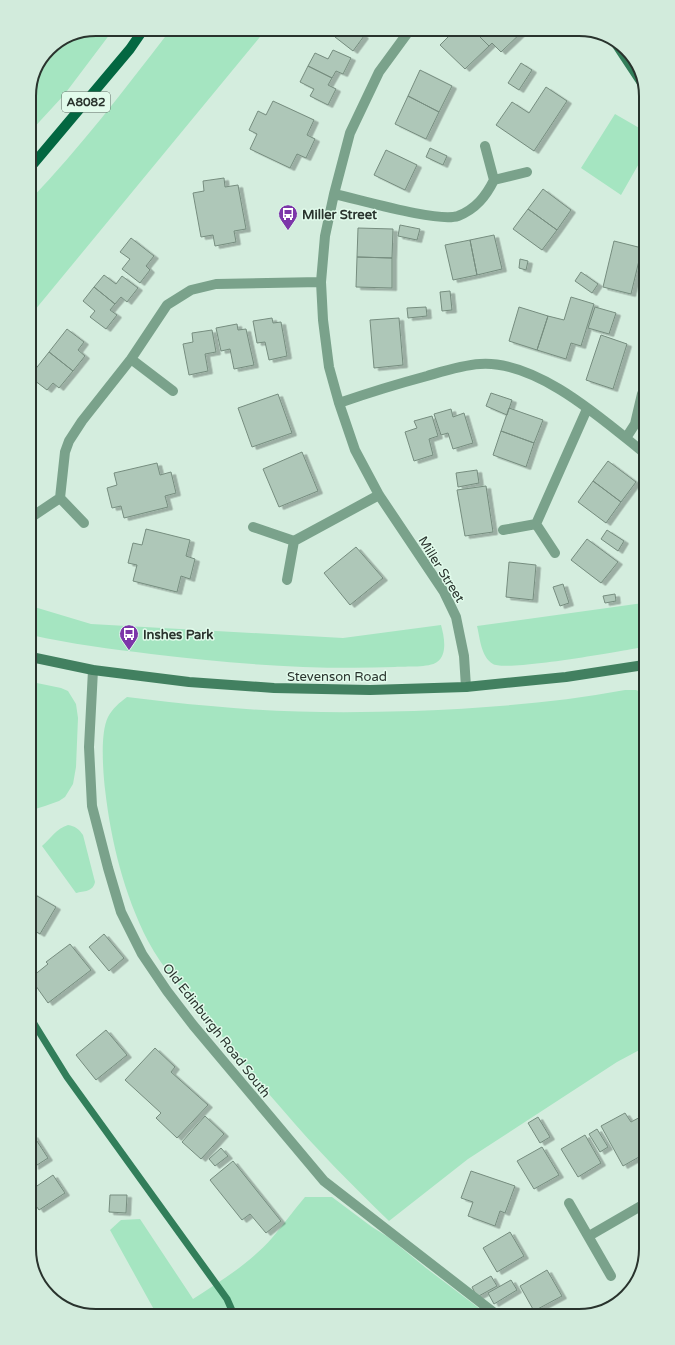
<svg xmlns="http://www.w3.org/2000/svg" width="675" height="1345" font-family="'Varela Round',sans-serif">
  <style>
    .green { fill: #a5e5c1 }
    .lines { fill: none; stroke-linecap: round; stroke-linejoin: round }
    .stream { stroke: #327e5a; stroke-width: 7 }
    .building { fill: #aec7b8; stroke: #768d7f; filter: url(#shadow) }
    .street { stroke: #7aa28b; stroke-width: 10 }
    .secondary { stroke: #428060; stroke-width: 10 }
    .primary { stroke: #036741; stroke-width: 10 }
    .labels { text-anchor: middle; stroke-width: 3; stroke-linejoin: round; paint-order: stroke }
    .shield { fill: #e1fbeb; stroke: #606f66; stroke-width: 1 }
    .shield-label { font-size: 12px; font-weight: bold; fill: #29332d }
    .poi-label { font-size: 13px; font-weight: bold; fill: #29332d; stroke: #e1fbeb; text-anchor: start }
    .street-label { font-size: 13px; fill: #29332d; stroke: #e1fbeb }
    .rim { fill: none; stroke: #29332d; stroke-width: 2 }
  </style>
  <defs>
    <filter id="shadow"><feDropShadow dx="4.5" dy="2.5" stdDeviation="0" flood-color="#0004"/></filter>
  </defs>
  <rect width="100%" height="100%" fill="#d4edde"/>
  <!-- green -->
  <path class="green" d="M264,32L30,316V200C80,148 124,90 168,33Z
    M71,34H110L64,95L29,133V92L49,49Z
    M615,114L641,129V160L621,195L581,168Z
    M643,603V647C622,651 505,672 493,664C481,657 480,638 477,626Z
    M31,606L91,624L343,638L441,625C444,636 448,654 437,662C429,668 406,666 395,667C314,670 232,664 151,654C111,649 71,644 31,635Z
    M32,682L61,688L68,691L76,704L78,718L76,767L73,784L65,797L59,801L45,806L32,810Z
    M625,690H636L644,693L645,1047L617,1062L468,1159L389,1221C352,1185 315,1148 282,1109C258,1082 236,1054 214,1026C192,999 164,972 148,941C124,894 111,842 105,789C103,771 100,733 108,717C113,708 119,703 127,697C155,700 183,704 211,706C279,713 347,713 414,711C486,708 555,703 625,690Z
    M68,825C75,826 79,829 83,835L95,882C93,892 84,891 76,893L42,846C51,838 56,829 68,825Z
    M305,1197H332L372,1227L388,1237L426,1268L484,1312L157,1315L110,1230L121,1220L140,1219L193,1299C221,1281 250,1263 272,1238C283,1225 294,1210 305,1197Z"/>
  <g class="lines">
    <!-- stream -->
    <path class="stream" d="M612,40L641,84
      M33,1022L67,1077L227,1299L234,1315"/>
  </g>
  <!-- building -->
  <path class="building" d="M455,30H473L489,46L465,69L440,45Z
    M473,30H524L501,52L492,43L489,46Z
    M340,31H360L359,32L364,36L353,51L335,37Z
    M333,50L351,58L343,74L336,71L332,78L308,66L315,53L328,59Z
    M521,63L532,70L519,90L508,83Z
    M308,66L332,78L328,85L336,89L328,105L310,96L314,89L300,82Z
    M420,70L452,86L439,112L408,96Z
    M546,87L567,101L534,151L496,125L512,102L529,113Z
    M408,96L439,112L426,139L395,124Z
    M273,101L314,120L307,135L315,139L306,158L297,154L290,168L250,149L257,134L249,130L258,111L266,115Z
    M430,148L447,156L443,165L426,157Z
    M386,150L417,165L405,190L374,175Z
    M224,178L225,187L238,185L246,229L234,231L236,242L215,246L213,235L201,237L193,193L204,191L203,181Z
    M543,189L571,210L557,230L528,209Z
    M528,209L557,230L542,250L513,229Z
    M400,225L420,229L417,240L398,236Z
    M358,228L393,229L392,258L357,257Z
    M494,235L502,269L477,275L470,240Z
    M131,238L154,256L146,266L150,270L140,283L122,269L130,259L120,252Z
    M470,240L477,275L453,280L445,245Z
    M614,241L642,248L631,294L603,287Z
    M357,257L392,258V288L356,287Z
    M520,259L528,261L526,270L519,268Z
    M581,272L598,284L592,293L575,281Z
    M104,275L116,284L122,276L138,288L127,302L121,297L115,304L94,287Z
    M94,287L115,304L110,310L117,315L106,329L90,317L95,311L83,301Z
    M450,291L452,310L442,311L440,292Z
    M571,297L594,304L581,346L571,343L566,359L537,350L548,316L564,320Z
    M426,307L427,316L408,318L407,308Z
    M519,307L548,316L537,350L509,341Z
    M595,307L616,313L609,334L588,328Z
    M272,318L273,323L281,322L287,356L269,360L265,342L257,343L253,321Z
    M399,318L403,365L374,368L370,320Z
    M237,324L238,330L246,329L254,365L234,369L230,349L221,351L216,328Z
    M67,329L84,342L78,350L85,356L73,371L49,352Z
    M212,330L216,352L205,354L208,371L189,375L183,344L193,342L192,333Z
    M601,335L627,344L613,389L586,380Z
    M49,352L73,371L59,388L53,383L47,390L30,377V376Z
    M491,393L512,400L507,415L486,406Z
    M278,394L292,433L252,447L238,408Z
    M509,408L543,420L534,443L501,431Z
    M451,409L453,417L464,413L473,443L453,449L448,433L441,435L434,414Z
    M432,416L438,436L429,439L433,455L414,461L405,432L417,428L414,421Z
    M501,431L534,443L526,467L493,455Z
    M302,452L318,491L279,507L263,469Z
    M608,461L636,482L621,502L593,481Z
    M157,463L160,475L171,472L176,493L165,496L168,507L124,518L121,506L112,508L107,488L117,485L114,473Z
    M477,470L479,483L458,487L456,473Z
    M593,481L621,502L606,523L578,502Z
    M486,486L493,532L465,536L457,490Z
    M146,529L190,540L186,556L195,559L190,579L181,576L177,592L133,581L137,565L128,563L133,543L142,545Z
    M607,530L624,541L618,551L601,539Z
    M587,539L618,562L601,583L571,560Z
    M356,547L383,578L350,605L324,573Z
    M509,562L536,565L533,600L506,597Z
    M563,584L569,603L560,606L553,587Z
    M615,594L616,601L605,603L603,596Z
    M32,893L56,907L40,934L33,930Z
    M104,934L124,958L109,971L89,947Z
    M70,944L91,970L48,1003L33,982V976L48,964L46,962Z
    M106,1030L127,1055L96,1080L76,1055Z
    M155,1048L175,1067L171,1072L208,1105L177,1138L156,1118L161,1113L125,1080Z
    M625,1113L631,1122L644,1115L645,1117L646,1144L644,1145L646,1153L623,1166L601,1126Z
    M205,1116L224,1134L201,1159L182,1142Z
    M538,1117L550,1137L540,1143L528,1123Z
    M597,1129L608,1147L600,1152L589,1134Z
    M33,1135L48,1158L34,1167Z
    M585,1135L601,1163L578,1177L561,1149Z
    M542,1147L559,1175L534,1189L517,1161Z
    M221,1148L228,1156L215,1166L209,1159Z
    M233,1161L281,1221L266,1233L250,1214L242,1220L210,1180Z
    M471,1171L515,1186L505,1213L500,1211L495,1226L468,1216L473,1202L461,1198Z
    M53,1175L65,1193L39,1210L34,1203V1188Z
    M110,1195H127L126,1213L109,1212Z
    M510,1232L524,1256L497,1272L483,1248Z
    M640,1269L637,1277L634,1272Z
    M547,1270L562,1296L534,1311L520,1286Z
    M491,1276L497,1286L477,1297L472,1287Z
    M511,1280L517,1290L494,1304L488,1293Z
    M606,1302H615L605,1310Z"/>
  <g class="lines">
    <!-- street -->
    <path class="street" d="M409,31L379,72L350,133L334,194L325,236L321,282L323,320L329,367L339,403L355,450L379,495L444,592L456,617L464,656L466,687
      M485,146L494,180L527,172
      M334,194C358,199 438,223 458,216C476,209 486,196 494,180
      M131,359L173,391
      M339,403C368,393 397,384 427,376C444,371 462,365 480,364C536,360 601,418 643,452
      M626,438L635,424L642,394
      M60,498L65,452L69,441L82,421L131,359L167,305L191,290L216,284L321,282
      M33,516L60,498L84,523
      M536,524L587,409
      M253,527L294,541L287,580
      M503,530L536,524L555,553
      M294,541L379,495
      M93,670L89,747L92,806L108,868L121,912L142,954L167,991L193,1025L324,1181L493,1312
      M569,1203L611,1276
      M589,1236L646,1203"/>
    <!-- secondary -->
    <path class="secondary" d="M31,657L93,670L189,682L274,688L370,690L466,687L566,677L644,665"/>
    <!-- primary -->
    <path class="primary" d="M29,169L130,49L141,33"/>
  </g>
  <!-- icons -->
  <defs>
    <g id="bus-pin" transform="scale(1)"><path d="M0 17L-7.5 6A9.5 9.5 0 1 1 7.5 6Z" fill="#7c36a9" stroke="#e1fbeb"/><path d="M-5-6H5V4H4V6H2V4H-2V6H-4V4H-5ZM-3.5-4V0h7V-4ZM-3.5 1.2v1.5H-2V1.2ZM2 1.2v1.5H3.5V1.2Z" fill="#fff"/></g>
  </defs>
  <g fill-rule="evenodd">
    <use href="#bus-pin" x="288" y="214"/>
    <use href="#bus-pin" x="129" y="634"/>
  </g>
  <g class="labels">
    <!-- shield labels -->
    <rect class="shield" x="62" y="92" width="48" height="20" rx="3"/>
    <g class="shield-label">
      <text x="86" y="106">A8082</text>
    </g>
    <!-- poi labels -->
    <g class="poi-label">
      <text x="302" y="219">Miller Street</text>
      <text x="143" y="639">Inshes Park</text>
    </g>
    <!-- street labels -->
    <g class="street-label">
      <text transform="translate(442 569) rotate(58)" y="5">Miller Street</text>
      <text x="337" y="681">Stevenson Road</text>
      <text transform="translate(217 1030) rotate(52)" y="5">Old Edinburgh Road South</text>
    </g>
  </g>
  <!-- crop -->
  <path d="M0 0H675V1345H0ZM96 36H579A60 60 0 0 1 639 96V1249A60 60 0 0 1 579 1309H96A60 60 0 0 1 36 1249V96A60 60 0 0 1 96 36Z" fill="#d2ebdc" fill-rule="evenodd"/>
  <path class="rim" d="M96 36H579A60 60 0 0 1 639 96V1249A60 60 0 0 1 579 1309H96A60 60 0 0 1 36 1249V96A60 60 0 0 1 96 36Z"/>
</svg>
